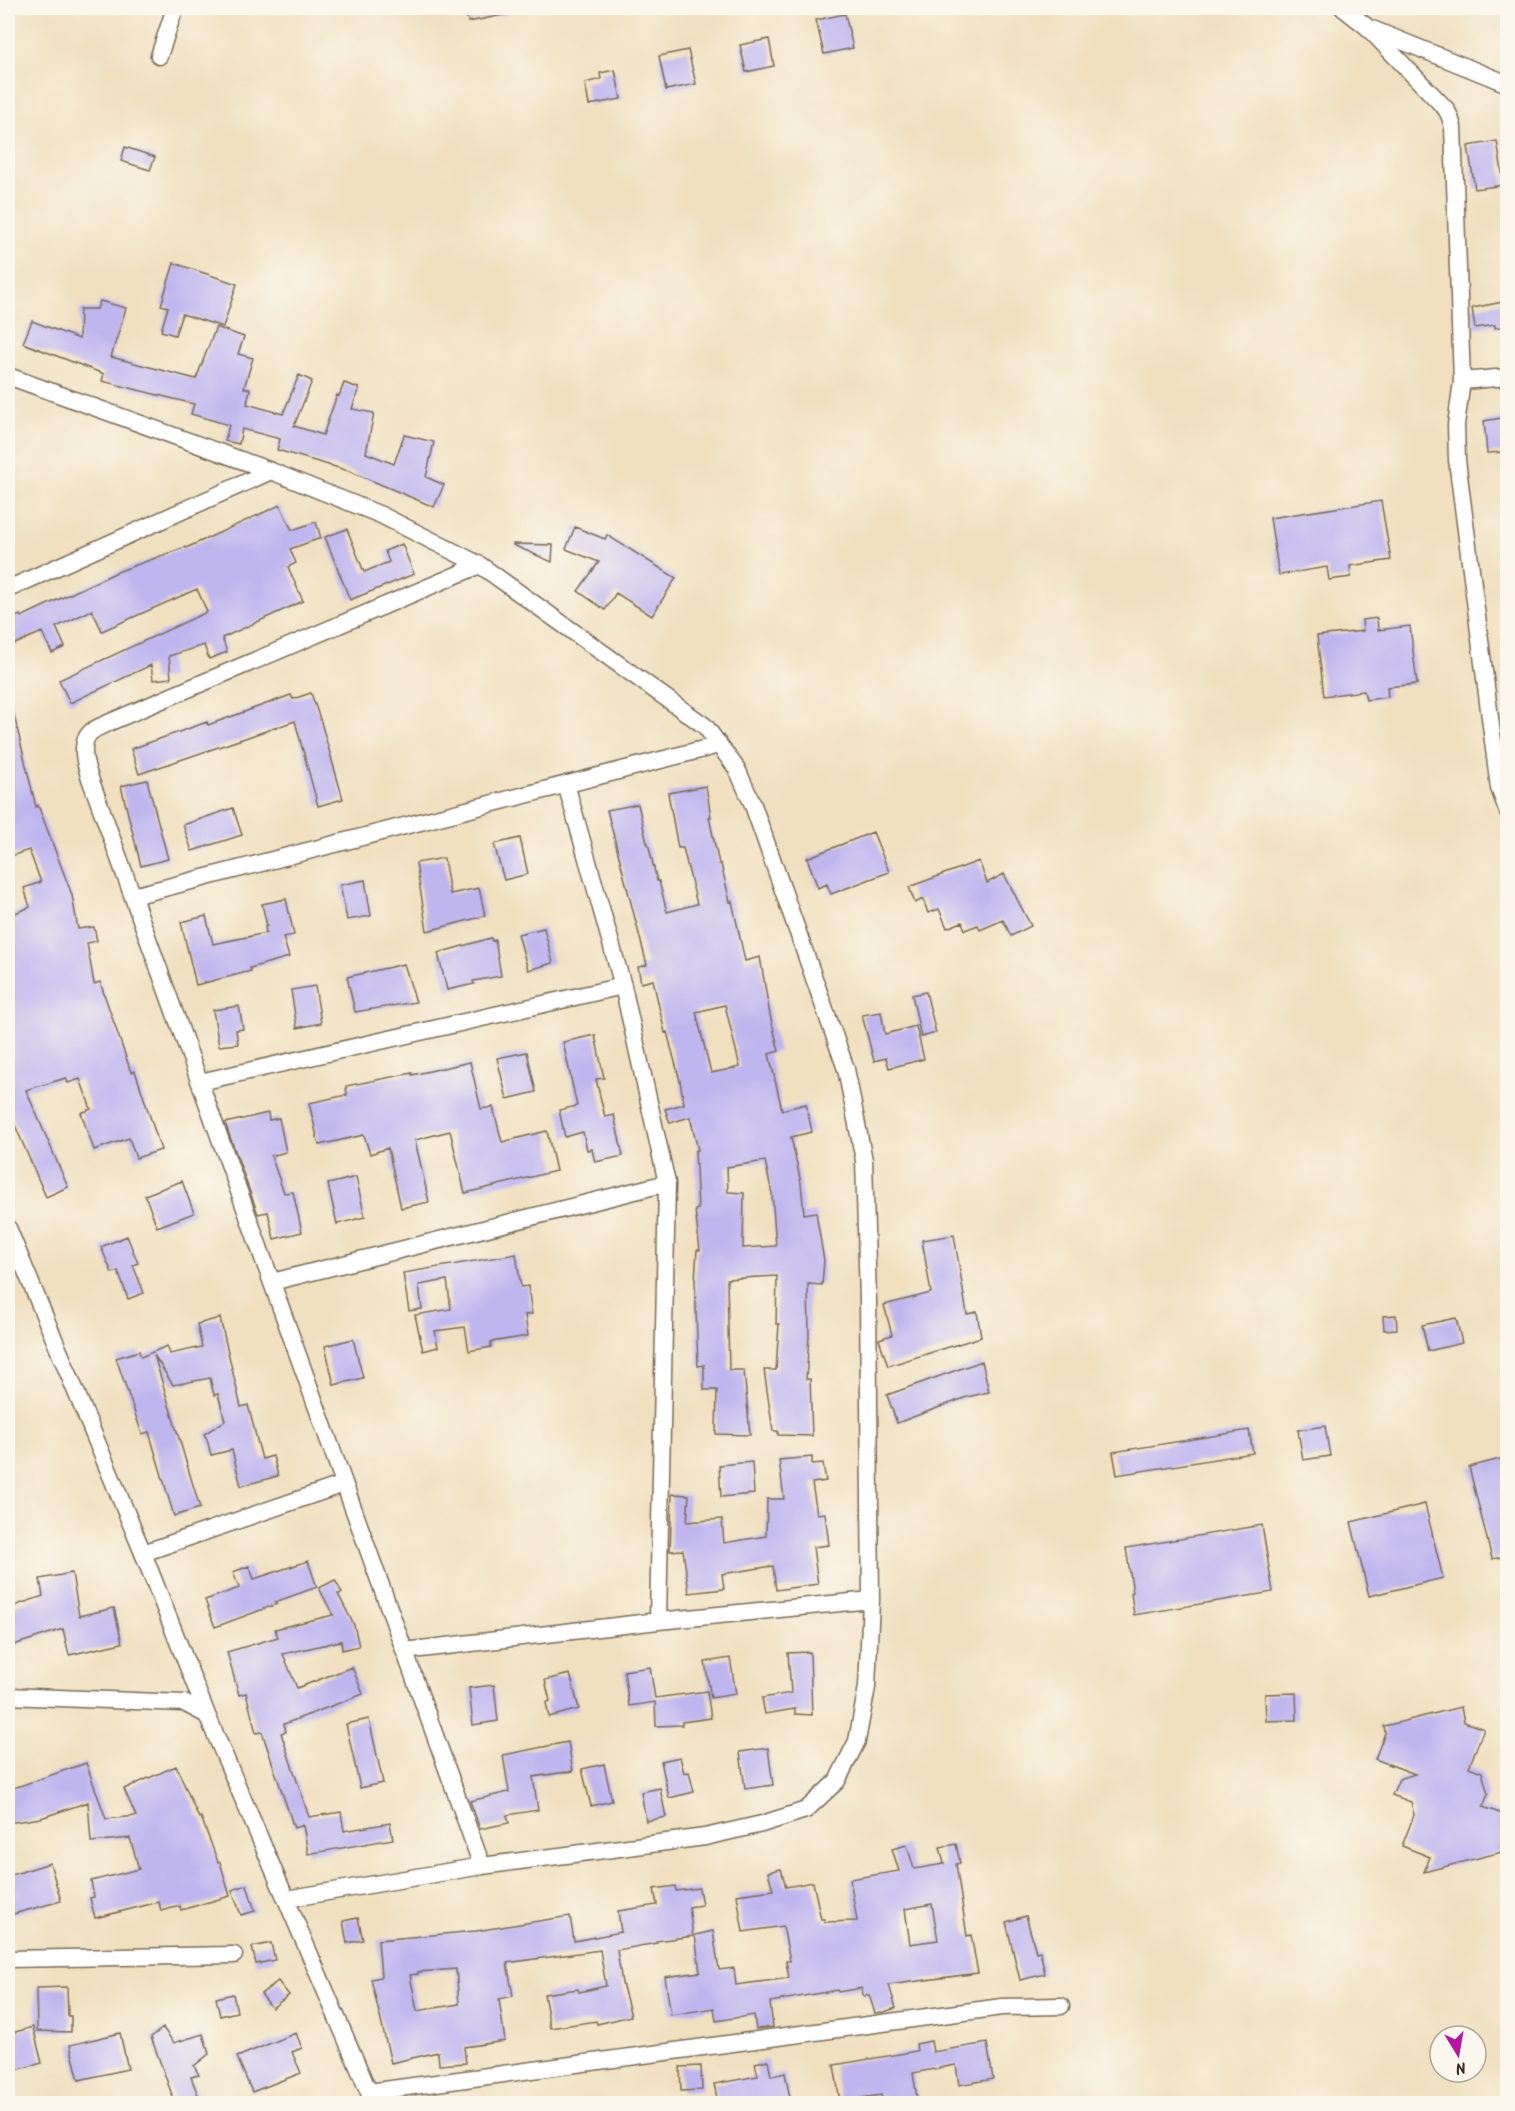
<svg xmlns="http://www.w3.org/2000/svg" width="1515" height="2111" font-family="Kalam,sans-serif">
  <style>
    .building { fill: #bfb6ef; fill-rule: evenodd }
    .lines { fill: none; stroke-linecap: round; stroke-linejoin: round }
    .street-casing { stroke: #7a6a57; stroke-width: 19 }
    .street { stroke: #fff; stroke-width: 16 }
  </style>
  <rect width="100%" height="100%" fill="#fbf7ec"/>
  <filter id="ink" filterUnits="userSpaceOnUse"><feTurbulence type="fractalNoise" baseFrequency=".0167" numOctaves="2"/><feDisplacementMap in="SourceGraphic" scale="12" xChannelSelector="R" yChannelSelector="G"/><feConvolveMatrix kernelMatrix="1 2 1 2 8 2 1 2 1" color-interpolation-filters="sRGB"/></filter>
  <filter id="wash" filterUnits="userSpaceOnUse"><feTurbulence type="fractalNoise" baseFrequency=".008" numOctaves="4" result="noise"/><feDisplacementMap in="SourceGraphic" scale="24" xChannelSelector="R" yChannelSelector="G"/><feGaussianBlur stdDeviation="1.35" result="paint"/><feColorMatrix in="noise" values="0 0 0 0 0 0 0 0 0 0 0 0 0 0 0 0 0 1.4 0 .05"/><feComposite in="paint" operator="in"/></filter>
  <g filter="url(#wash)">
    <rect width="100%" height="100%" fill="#f0e0c0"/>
    <g id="blocks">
      <!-- building -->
      <path class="building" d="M465,8H507L508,14L468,22Z
        M845,14L853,48L824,54L816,20Z
        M769,39L774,66L746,72L740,45Z
        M688,50L696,84L666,90L659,56Z
        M615,70L621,99L589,105L585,83L601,79L600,73Z
        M1497,141L1504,185L1475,189L1468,146Z
        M125,147L155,157L150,170L121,161Z
        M174,263L237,284L223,327L182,314L175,335L161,331L168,307L161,305Z
        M100,301L126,308L111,357L196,379L216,327L244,337L238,354L253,358L244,388L250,389L247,404L283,414L299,375L312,381L294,426L323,435L337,395L339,396L344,383L359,388L352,409L374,413L366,453L394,464L404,435L434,442L426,477L444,485L434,507L349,471L277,450L280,439L242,429L239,444L225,441L229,425L191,414L194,404L102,381L104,374L23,343L32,321L79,339L80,309H97Z
        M1508,301V326L1495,328V325L1475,328L1472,308Z
        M1508,417V452L1487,453L1484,421Z
        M1381,501L1391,560L1350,566L1351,577L1329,580L1327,567L1279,575L1270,518Z
        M280,505L292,530L316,522L321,538L290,549L296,563L288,567L303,601L222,638L227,652L209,659L204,645L169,656L171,678L153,680L151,665L70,703L59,680L207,612L197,589L102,631L92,610L56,627L65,647L52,653L42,632L8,647V620L20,615L21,617L117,572L185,547L186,548Z
        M575,527L605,539L607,535L676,578L652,616L616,593L605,610L578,591L599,562L566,549Z
        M347,529L364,572L389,562L385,551L402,544L414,574L350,600L325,537Z
        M513,544L553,545L552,562L513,545Z
        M1377,618L1378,630L1410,626L1417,684L1387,687L1388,697L1366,700L1364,691L1324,696L1317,636L1363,631L1362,620Z
        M311,693L321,722L343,799L318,806L295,721L139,774L131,749L207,722L208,725L291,695L293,699Z
        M13,711L36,807L38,805L72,895L78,929L94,927L97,941L87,943L94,984L100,982L131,1072L135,1071L161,1150L136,1158L129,1138L94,1150L81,1113L91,1109L80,1079L68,1083L66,1078L26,1090L68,1187L46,1197L8,1109V916L30,907L24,888L41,882L29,850L8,857V810L11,809L8,796V712Z
        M147,780L168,859L141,866L121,786Z
        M706,786L711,817H709L719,864H721L730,902L732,901L745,961L760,957L770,1015L779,1051L769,1054L782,1110L806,1104L812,1132L791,1137L801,1183L804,1214L816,1212L824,1261L822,1285L808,1284L809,1337L806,1379H810L812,1436L778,1435V1431H773L764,1370H776L779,1324H776L777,1276L727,1279L729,1370H744L750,1435L716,1434L717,1390H704V1365L698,1366L695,1280L697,1250H700L695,1210L698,1209L695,1151L698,1150L690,1117L670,1123L665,1109L684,1104L680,1081L667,1032L665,1033L653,980L641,983L638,967L647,965L607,810L638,804L647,843H648L657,881H659L667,912L697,904L683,848H678L668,793ZM725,1005L740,1067L711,1073L696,1012ZM765,1161L772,1194L776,1246L743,1248L744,1193L728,1192L727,1167Z
        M233,808L242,835L192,851L183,825Z
        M873,832L889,872L831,894L827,884L818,888L807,858Z
        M520,838L528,874L504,880L494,844Z
        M444,858L450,894L479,888L485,916L427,931L416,863Z
        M979,861L987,883L1004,874L1031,926L1011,936L1003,920L980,930L978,925L965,930L962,922L947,928L939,909L928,913L923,899L915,903L909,887Z
        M365,880L371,916L347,920L340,885Z
        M286,899L294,935L283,937L289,957L250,968L251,971L196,985L181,922L206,916L213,944L266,933L265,926H267L262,904Z
        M544,928L553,963L528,970L518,934Z
        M491,938L492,941L495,940L501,976L473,981L474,984L447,990L438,953Z
        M404,964L416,1002L355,1012L347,977Z
        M315,986L321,1023L297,1028L291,990Z
        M926,992L936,1033L921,1037L912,995Z
        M239,1006L243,1029L236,1030L238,1044L219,1046L213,1010Z
        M881,1012L885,1034L916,1026L924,1059L889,1068L886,1058L874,1061L862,1015Z
        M595,1035L604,1078L596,1079L605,1117L614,1115L623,1156L595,1162L592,1149L587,1150L583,1132L565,1137L559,1110L577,1106L563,1042Z
        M527,1052L536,1092L507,1099L497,1058Z
        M470,1062L481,1109L493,1107L502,1142L547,1131L556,1171L465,1193L450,1131L415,1140L429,1202L401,1208L388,1148L370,1154L364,1135L319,1145L309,1103L347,1095L346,1086L412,1073V1075Z
        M268,1113L269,1120L279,1118L286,1152L271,1156L284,1193L293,1192L302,1232L274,1239L268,1212L258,1214L225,1123Z
        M356,1177L365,1217L337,1224L328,1184Z
        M182,1181L194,1213L157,1227L145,1195Z
        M954,1235L967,1314L977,1312L981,1337L888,1366L879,1339L892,1335L884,1305L931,1293L922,1240Z
        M127,1236L138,1263L133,1265L144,1293L128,1299L118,1271L112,1273L101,1247Z
        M516,1254L521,1287L528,1286L532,1314L525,1315L528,1336L491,1342V1347L469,1351L465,1327L435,1331L438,1347L423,1351L415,1315L451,1309L447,1280L419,1285L422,1309L409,1311L403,1273Z
        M1396,1315L1397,1329L1384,1330L1383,1316Z
        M220,1318L241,1407L248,1405L262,1459L273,1456L278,1476L241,1486L232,1450L211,1455L207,1439L204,1434L225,1421L218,1394L214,1395L210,1378L173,1385L154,1355L200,1508L174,1516L149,1432L142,1434L116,1358L139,1351L141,1357L167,1346L170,1354L202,1347L197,1324Z
        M1456,1318L1462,1343L1428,1351L1422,1325Z
        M353,1339L363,1378L334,1385L325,1346Z
        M982,1361L989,1392L967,1397L897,1423L887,1395Z
        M1325,1426L1330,1456L1303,1460L1298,1430Z
        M1249,1430L1253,1453L1117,1475L1113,1452Z
        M812,1457V1464L823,1463L826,1481L812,1483L817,1514L825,1513L829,1545L813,1547L818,1584L776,1590L773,1566L722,1574L724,1589L689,1593L683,1550L670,1551L672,1494L689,1495L687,1522L722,1519L724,1543L766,1536L767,1499H784L779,1460Z
        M1508,1457V1556L1492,1559L1469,1467Z
        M752,1462L754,1494L721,1497L719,1465Z
        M1425,1504L1443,1578L1369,1596L1351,1522Z
        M1262,1525L1273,1592L1134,1615L1131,1593L1133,1592L1126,1548Z
        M308,1561L317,1587L275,1602L277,1604L215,1627L205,1600L239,1588L233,1572L249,1566L254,1579Z
        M72,1573L79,1616L114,1608L122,1643L69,1655L63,1629L8,1647V1608L43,1596L40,1579Z
        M335,1580L342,1593L338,1594L354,1625L359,1646L342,1650L341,1641L283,1654L297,1688L352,1667L363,1694L284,1724L286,1732L281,1733L309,1817L341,1812L344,1831L390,1823L393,1839L308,1854L303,1825L294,1828L262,1732L256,1733L246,1693L239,1695L227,1652L278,1637L275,1629L333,1615L319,1588Z
        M810,1652L812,1715L795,1714V1709L765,1714L762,1698L791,1693L788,1653Z
        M730,1658L736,1694L711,1698L705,1662Z
        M650,1667L655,1698L707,1691L711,1718L682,1722V1725L656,1726L655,1702L629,1706L624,1671Z
        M570,1674L579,1709L549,1717L546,1703L550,1701L545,1680Z
        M494,1685L498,1721L473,1725L469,1688Z
        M1296,1693L1297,1720L1266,1721L1265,1694Z
        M1461,1707L1464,1722L1484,1729L1469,1767L1482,1772L1488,1794L1483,1807L1508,1816V1829L1501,1846L1502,1852L1424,1872L1430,1857L1402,1846L1414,1815L1411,1802L1392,1795L1399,1779L1415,1774L1375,1759L1385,1733L1384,1726Z
        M369,1719L383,1783L360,1788L346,1724Z
        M568,1742L573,1771L533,1777L538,1810L507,1815L509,1823L480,1829L470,1801L509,1792L503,1755Z
        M768,1748L773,1785L745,1789L740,1752Z
        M680,1757L684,1773L689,1772L694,1792L669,1798L661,1761Z
        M86,1763L106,1819L136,1816L124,1789L176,1766L199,1818L201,1817L218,1862H220L230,1896L181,1910L180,1906L161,1911L159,1902L95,1918L90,1898L94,1897L91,1881L139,1869L130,1838L91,1842L88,1802L41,1818L8,1823V1790Z
        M604,1764L612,1801L591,1806L582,1769Z
        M660,1788L666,1817L646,1821L641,1792Z
        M956,1844L960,1863L956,1864L967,1936L971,1935L978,1973L889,1985L896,2008L884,2012L875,2013L869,1995L863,1996L862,1988L838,1992L837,1990L770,2002L773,2027L756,2029L754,2015L716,2021L714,2008L671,2015L665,1977L700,1972L695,1935L713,1931L719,1970L734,1968L736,1985L789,1978L786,1961H790L783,1926L743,1932L737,1895L773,1890L768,1872L781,1869L786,1887L813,1882L821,1919H824L825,1922L857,1921L850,1879L899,1871L892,1849L907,1845L914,1869L944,1864L940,1847ZM932,1904L938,1940L910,1944L905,1909Z
        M50,1863L61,1901L13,1914L8,1894V1876Z
        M247,1885L255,1911L241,1915L232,1890Z
        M675,1886L676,1891L699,1888L702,1905L689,1907L693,1936L656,1941L657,1943L617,1950L622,1983L631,2016L597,2024L596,2021L550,2028L544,1994L578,1989L579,1992L606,1986L600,1950L507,1963L513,1996L499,1999L505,2041L464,2047L466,2063L439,2065L438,2052L391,2063L371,1979L381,1977L378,1940L476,1931L570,1916L574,1941L621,1932L618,1911L657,1905L654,1889ZM456,1969L459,2004L417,2011L410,1975L418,1974V1972Z
        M1026,1916L1036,1952L1040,1951L1045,1974L1020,1980L1006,1922Z
        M358,1918L363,1940L347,1943L343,1921Z
        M271,1943L275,1960L256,1964L252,1947Z
        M278,1981L289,1995L272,2008L261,1994Z
        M67,1987L68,2016H71V2032L37,2031L36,1988Z
        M233,1994L237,2012L220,2016L216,1998Z
        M33,2027L42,2063L8,2072V2034Z
        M163,2028L174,2043L203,2034L209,2054L194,2066L199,2075L191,2077L198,2095L175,2103L151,2037Z
        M120,2033L128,2069L79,2080L70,2045Z
        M296,2033L302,2048L292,2052L301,2073L252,2092L237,2057Z
        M931,2041L933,2052L987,2043L993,2079L959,2085L956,2065L913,2073L918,2103H883L881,2095L840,2101L834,2065L917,2051L916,2044Z
        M768,2060L771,2076L785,2073L791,2103H718L714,2084L758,2076L755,2063Z
        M701,2066L702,2090L681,2091L680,2067Z"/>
    </g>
  </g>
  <g filter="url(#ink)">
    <use href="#blocks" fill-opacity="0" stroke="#7a6a57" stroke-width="1.5"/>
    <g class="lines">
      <!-- street casing -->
      <g class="street-casing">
        <path id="street" d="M1343,8L1366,26L1446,109L1450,117L1453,127L1462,381L1456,425L1457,460L1499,788L1508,812
          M1372,29L1508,84
          M159,56L175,8
          M8,376L271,471L381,515L480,565L705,726L737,769L753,805L846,1069L864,1160L868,1300L871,1600L867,1687L857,1741L837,1781L806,1810L762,1824L705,1837L482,1866L286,1899
          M1462,381L1508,377
          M480,565L108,723C102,726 95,728 91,732C74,746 92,783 98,800L482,1866
          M8,589L271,471
          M566,784L623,986L667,1183L658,1621
          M133,896L719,745
          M200,1082L623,986
          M8,1228L143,1553L207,1715L374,2104
          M272,1282L667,1183
          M143,1553L344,1484
          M404,1651L658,1621L871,1600
          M8,1696L184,1703L207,1715
          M8,1959L234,1955
          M369,2092L1002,2007L1061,2006"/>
      </g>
      <!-- street -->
      <use href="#street" class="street"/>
    </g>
  </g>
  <!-- margin -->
  <rect width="1515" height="2111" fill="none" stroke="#fbf7ec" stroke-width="30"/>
  <!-- north arrow -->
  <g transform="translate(1458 2054) rotate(169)"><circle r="28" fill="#fbf7ec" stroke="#aea59a" stroke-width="1.5"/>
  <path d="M0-4.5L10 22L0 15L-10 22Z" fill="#b5179e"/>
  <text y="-9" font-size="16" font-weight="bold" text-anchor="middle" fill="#3b2a1e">N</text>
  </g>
</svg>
